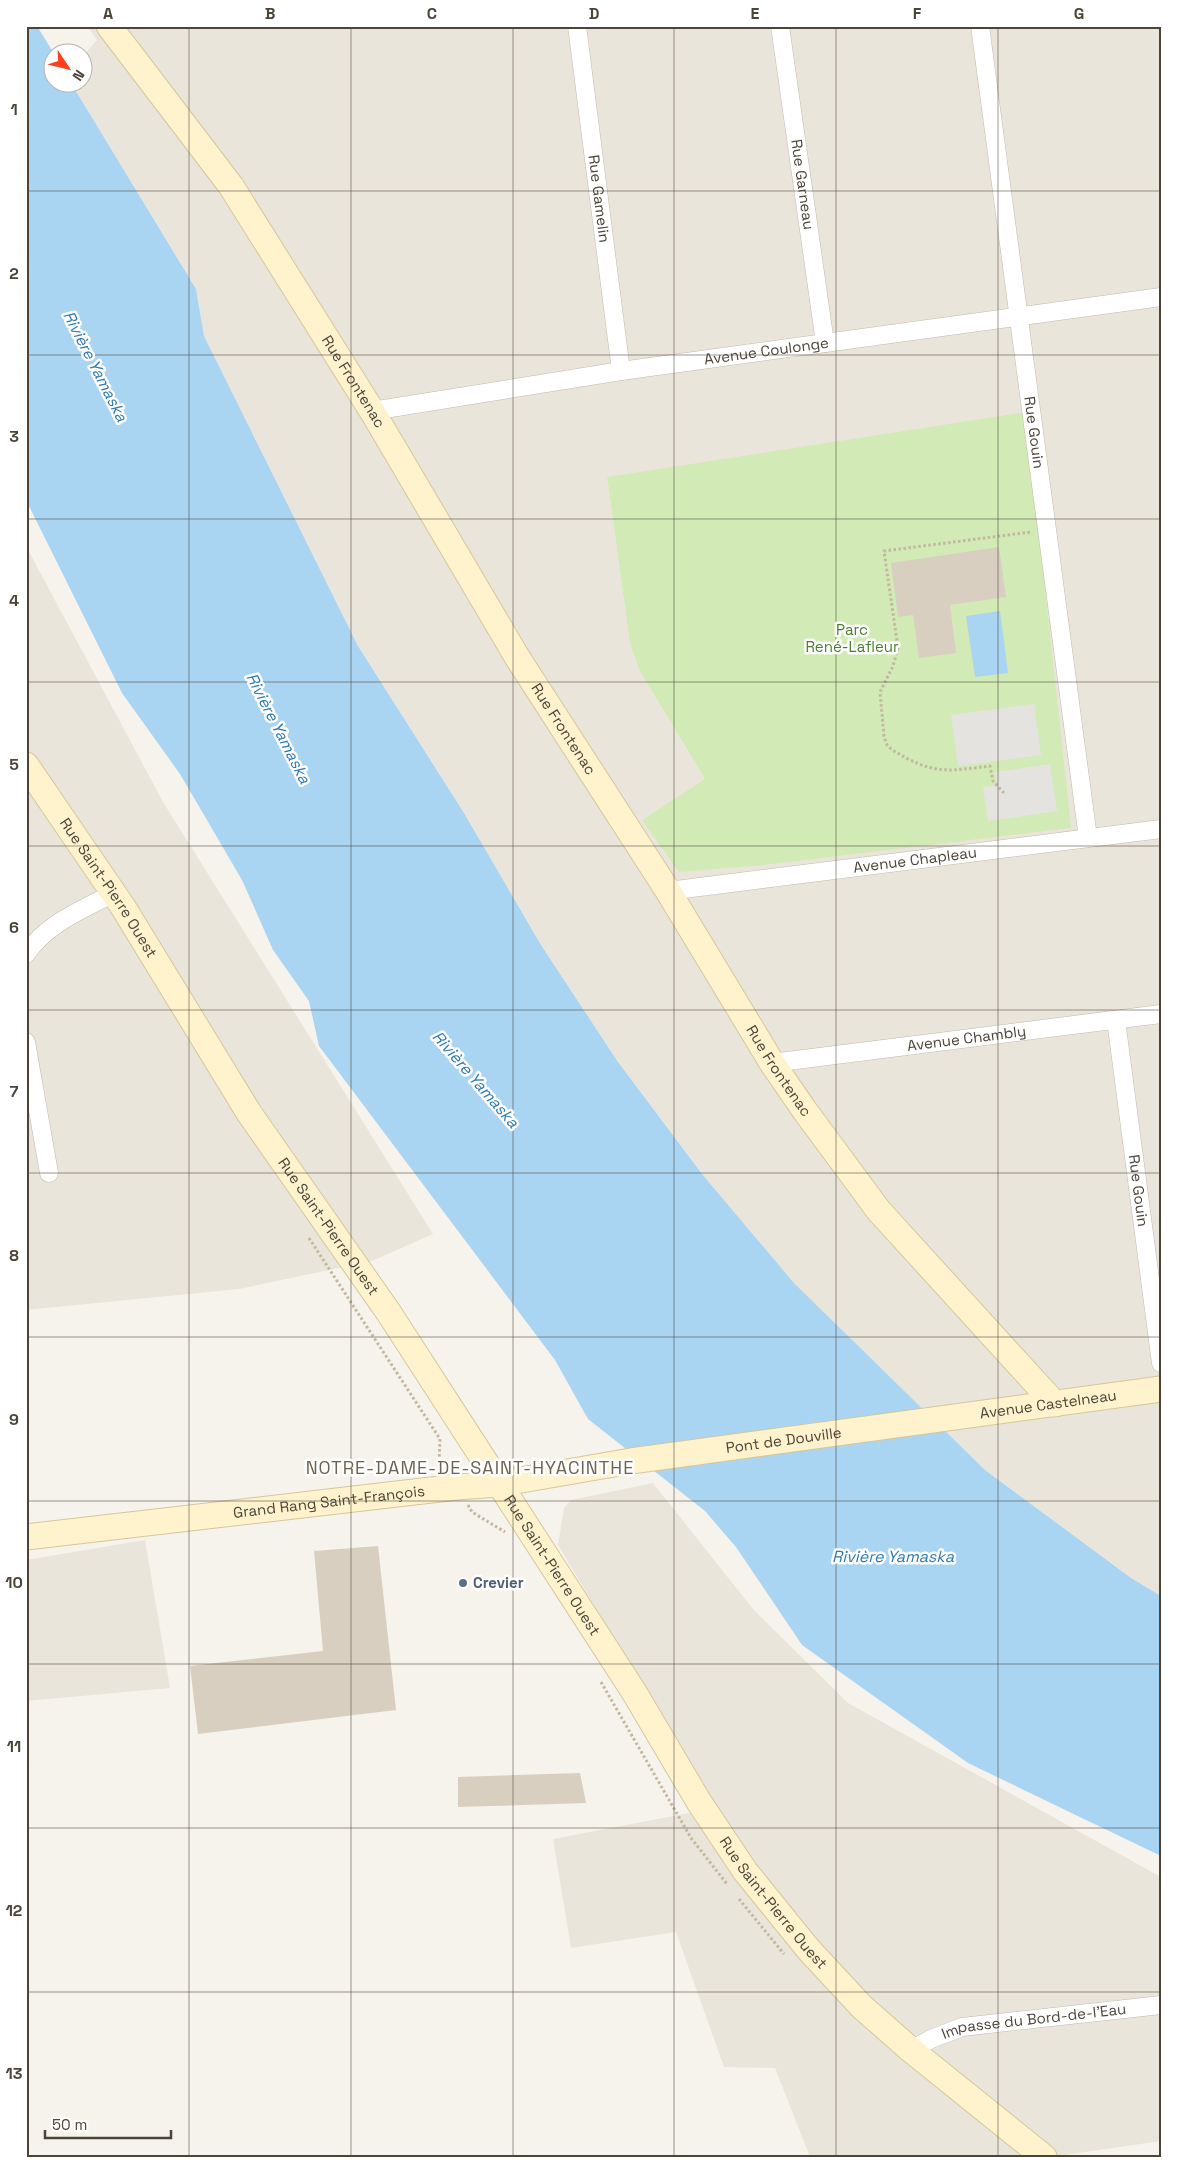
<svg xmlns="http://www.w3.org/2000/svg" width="1187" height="2183" font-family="'Space Grotesk',sans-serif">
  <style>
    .residential { fill: #eae5da; fill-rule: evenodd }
    .green { fill: #d2eab5 }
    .parking { fill: #e5e3e0 }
    .water { fill: #a9d4f2 }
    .building { fill: #d8cfc1 }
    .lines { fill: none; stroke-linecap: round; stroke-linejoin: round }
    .street-casing { stroke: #c2bbae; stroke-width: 19 }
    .secondary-casing { stroke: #d6c79b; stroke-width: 27 }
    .path { stroke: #c4b79f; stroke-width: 3; stroke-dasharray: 2.5 2.5; stroke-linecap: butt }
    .street { stroke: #fff; stroke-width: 18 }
    .secondary { stroke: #fff3cd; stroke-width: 25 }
    .grid { fill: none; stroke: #4b4439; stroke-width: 1; stroke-opacity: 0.55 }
    .service-dot { fill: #5c6f8a; stroke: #fff; stroke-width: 2 }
    .labels { text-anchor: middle; stroke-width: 5; stroke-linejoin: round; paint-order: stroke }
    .street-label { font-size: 15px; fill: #4b4439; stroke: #fff }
    .park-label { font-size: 15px; fill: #4a7f2a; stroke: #fff }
    .service-label { font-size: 15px; font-weight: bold; fill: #4e5e75; stroke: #fff; text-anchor: start }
    .water-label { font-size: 16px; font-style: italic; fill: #2e7ab2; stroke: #fff }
    .quarter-label { font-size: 18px; letter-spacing: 1px; fill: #6e6250; stroke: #fff }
    .neatline { fill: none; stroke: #4b4439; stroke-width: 2 }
    .grid-label { font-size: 16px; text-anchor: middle; font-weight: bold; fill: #4b4439 }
  </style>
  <rect width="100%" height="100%" fill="#f6f3ec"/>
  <!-- residential -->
  <path class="residential" d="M87,26H1161V1596L1131,1578L985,1470L794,1283L702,1174L618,1062L541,945L464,813L358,646L204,336L196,289L71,83L82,82L83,56L97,40ZM607,477L705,779L639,670L630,644Z
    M26,546L163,802L433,1234L372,1261L239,1289L26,1310Z
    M653,1483L753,1609L848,1703L1161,1877V2141L1051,2157H810L775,2068L724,2067L676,1932L571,1948L553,1839L715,1808L558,1545L564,1508L571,1500Z
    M145,1540L170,1688L26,1701V1560Z"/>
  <!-- green -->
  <path class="green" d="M1026,412L1071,828L763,865L679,872L642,820L705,779L639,670L630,644L607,477Z"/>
  <!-- parking -->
  <path class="parking" d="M1034,704L1041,755L958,766L951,715Z
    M1050,764L1057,811L988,821L983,787L997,785L995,772Z"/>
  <!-- water -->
  <path class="water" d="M26,26H37L53,52L52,82L71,83L196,289L204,336L358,646L464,813L541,945L618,1062L702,1174L794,1283L985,1470L1131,1578L1161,1596V1856L968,1763L802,1645L736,1547L705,1511L588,1419L555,1360L319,1046L309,1001L273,950L242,880L180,774L122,693L26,500Z
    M1000,611L1008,673L975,677L966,616Z"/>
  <!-- building -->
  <path class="building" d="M999,547L1006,597L950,605L956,653L919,658L913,615L898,617L891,563Z
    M378,1546L396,1710L198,1734L190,1666L323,1651L314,1551Z
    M580,1773L586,1803L458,1807V1777Z"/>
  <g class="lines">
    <!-- street casing -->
    <g class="street-casing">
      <g id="street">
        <path id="s1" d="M577,26L621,371"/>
        <path id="s2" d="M780,26L825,343"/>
        <path id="s3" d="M980,26L1088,838"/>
        <path id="s4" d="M372,411L621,371L1161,297"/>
        <path id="s5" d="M668,891L1161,829"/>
        <path d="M26,954C46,924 83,909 114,893"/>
        <path id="s6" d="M1116,1020L1161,1363"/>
        <path d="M26,1042L49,1173"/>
        <path id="s7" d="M772,1063L1161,1014"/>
        <path id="s8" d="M911,2050L931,2039L962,2027L1161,2005"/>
      </g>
    </g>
    <!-- secondary casing -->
    <g class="secondary-casing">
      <g id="secondary">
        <path id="s9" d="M109,26L231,186L372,411L517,657L668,891L772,1063L805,1111L879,1211L1055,1404"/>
        <path id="s10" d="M26,765L123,907L249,1113L389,1313L634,1692L699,1802L745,1871L809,1950L862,2007L911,2050L1044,2157"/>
        <path id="s11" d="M26,1537L457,1487L498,1484L631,1461L1161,1389"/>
      </g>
    </g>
    <!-- path -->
    <path class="path" d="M1004,793L993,781L990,766C955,770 939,775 906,758C900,754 892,751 887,745L884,736L880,692L893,666L898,648L884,551L1031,532
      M309,1238L440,1439L439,1463L444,1469
      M468,1505L472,1512L505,1532
      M601,1682L691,1838L727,1884
      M739,1899L784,1954"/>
    <!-- street -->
    <use href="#street" class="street"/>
    <!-- secondary -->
    <use href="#secondary" class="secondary"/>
  </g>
  <!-- grid -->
  <path class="grid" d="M189,26V2157M351,26V2157M513,26V2157M674,26V2157M836,26V2157M998,26V2157M26,191H1161M26,355H1161M26,519H1161M26,682H1161M26,846H1161M26,1010H1161M26,1173H1161M26,1337H1161M26,1501H1161M26,1664H1161M26,1828H1161M26,1992H1161"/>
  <!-- markers -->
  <circle class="service-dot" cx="463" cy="1583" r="5"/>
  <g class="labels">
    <!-- street labels -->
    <g class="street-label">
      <text dy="5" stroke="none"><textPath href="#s2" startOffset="160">Rue Garneau</textPath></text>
      <text dy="5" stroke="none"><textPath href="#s1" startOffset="174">Rue Gamelin</textPath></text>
      <text dy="5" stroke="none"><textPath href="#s4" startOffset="399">Avenue Coulonge</textPath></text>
      <text dy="5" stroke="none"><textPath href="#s9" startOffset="432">Rue Frontenac</textPath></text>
      <text dy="5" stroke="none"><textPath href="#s3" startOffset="410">Rue Gouin</textPath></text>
      <text dy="5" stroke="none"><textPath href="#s9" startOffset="838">Rue Frontenac</textPath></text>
      <text dy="5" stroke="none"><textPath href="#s5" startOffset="249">Avenue Chapleau</textPath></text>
      <text dy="5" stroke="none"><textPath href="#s10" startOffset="148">Rue Saint-Pierre Ouest</textPath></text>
      <text dy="5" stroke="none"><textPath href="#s7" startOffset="196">Avenue Chambly</textPath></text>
      <text dy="5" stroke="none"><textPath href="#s9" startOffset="1242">Rue Frontenac</textPath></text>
      <text dy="5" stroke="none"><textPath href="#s6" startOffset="172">Rue Gouin</textPath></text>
      <text dy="5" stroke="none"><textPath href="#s10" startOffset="552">Rue Saint-Pierre Ouest</textPath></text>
      <text dy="5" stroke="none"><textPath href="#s11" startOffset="1031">Avenue Castelneau</textPath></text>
      <text dy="5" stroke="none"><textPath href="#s11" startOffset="764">Pont de Douville</textPath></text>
      <text dy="5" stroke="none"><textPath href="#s11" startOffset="305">Grand Rang Saint-François</textPath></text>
      <text dy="5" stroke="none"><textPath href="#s10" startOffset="958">Rue Saint-Pierre Ouest</textPath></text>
      <text dy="5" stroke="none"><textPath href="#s10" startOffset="1362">Rue Saint-Pierre Ouest</textPath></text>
      <text dy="5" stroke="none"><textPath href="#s8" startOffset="128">Impasse du Bord-de-l'Eau</textPath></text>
    </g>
    <!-- park labels -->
    <g class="park-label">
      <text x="852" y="635">Parc<tspan x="852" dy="17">René-Lafleur</tspan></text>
    </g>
    <!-- service labels -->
    <g class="service-label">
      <text x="473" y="1588">Crevier</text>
    </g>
    <!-- water labels -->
    <g class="water-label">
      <text transform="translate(96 366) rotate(63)" y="6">Rivière Yamaska</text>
      <text transform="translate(279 728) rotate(63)" y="6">Rivière Yamaska</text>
      <text transform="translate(476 1079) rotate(49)" y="6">Rivière Yamaska</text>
      <text x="893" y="1562">Rivière Yamaska</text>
    </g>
    <!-- quarter labels -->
    <g class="quarter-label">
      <text x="470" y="1474">NOTRE-DAME-DE-SAINT-HYACINTHE</text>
    </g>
  </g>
  <!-- border -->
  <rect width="1187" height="2183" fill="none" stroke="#ffffff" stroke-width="55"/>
  <!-- north arrow -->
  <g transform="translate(68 68) rotate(125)"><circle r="24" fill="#ffffff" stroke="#b7b4b0"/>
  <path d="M0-4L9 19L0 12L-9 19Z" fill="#fc3f1d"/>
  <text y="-8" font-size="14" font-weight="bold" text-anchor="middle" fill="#4b4439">N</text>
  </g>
  <!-- scale -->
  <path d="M45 2130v8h126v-8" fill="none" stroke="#4b4439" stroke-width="2.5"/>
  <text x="52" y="2130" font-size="15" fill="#4b4439" stroke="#ffffff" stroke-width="4" paint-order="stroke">50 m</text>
  <rect x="28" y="28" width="1132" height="2128" class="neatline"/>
  <g class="grid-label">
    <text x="108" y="19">A</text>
    <text x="270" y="19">B</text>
    <text x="432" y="19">C</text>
    <text x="594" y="19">D</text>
    <text x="755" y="19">E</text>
    <text x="917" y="19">F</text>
    <text x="1079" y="19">G</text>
    <text x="14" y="115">1</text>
    <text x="14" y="279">2</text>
    <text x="14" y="442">3</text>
    <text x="14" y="606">4</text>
    <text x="14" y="770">5</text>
    <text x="14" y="933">6</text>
    <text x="14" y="1097">7</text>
    <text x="14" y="1261">8</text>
    <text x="14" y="1425">9</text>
    <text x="14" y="1588">10</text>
    <text x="14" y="1752">11</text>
    <text x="14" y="1916">12</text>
    <text x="14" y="2079">13</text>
  </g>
</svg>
